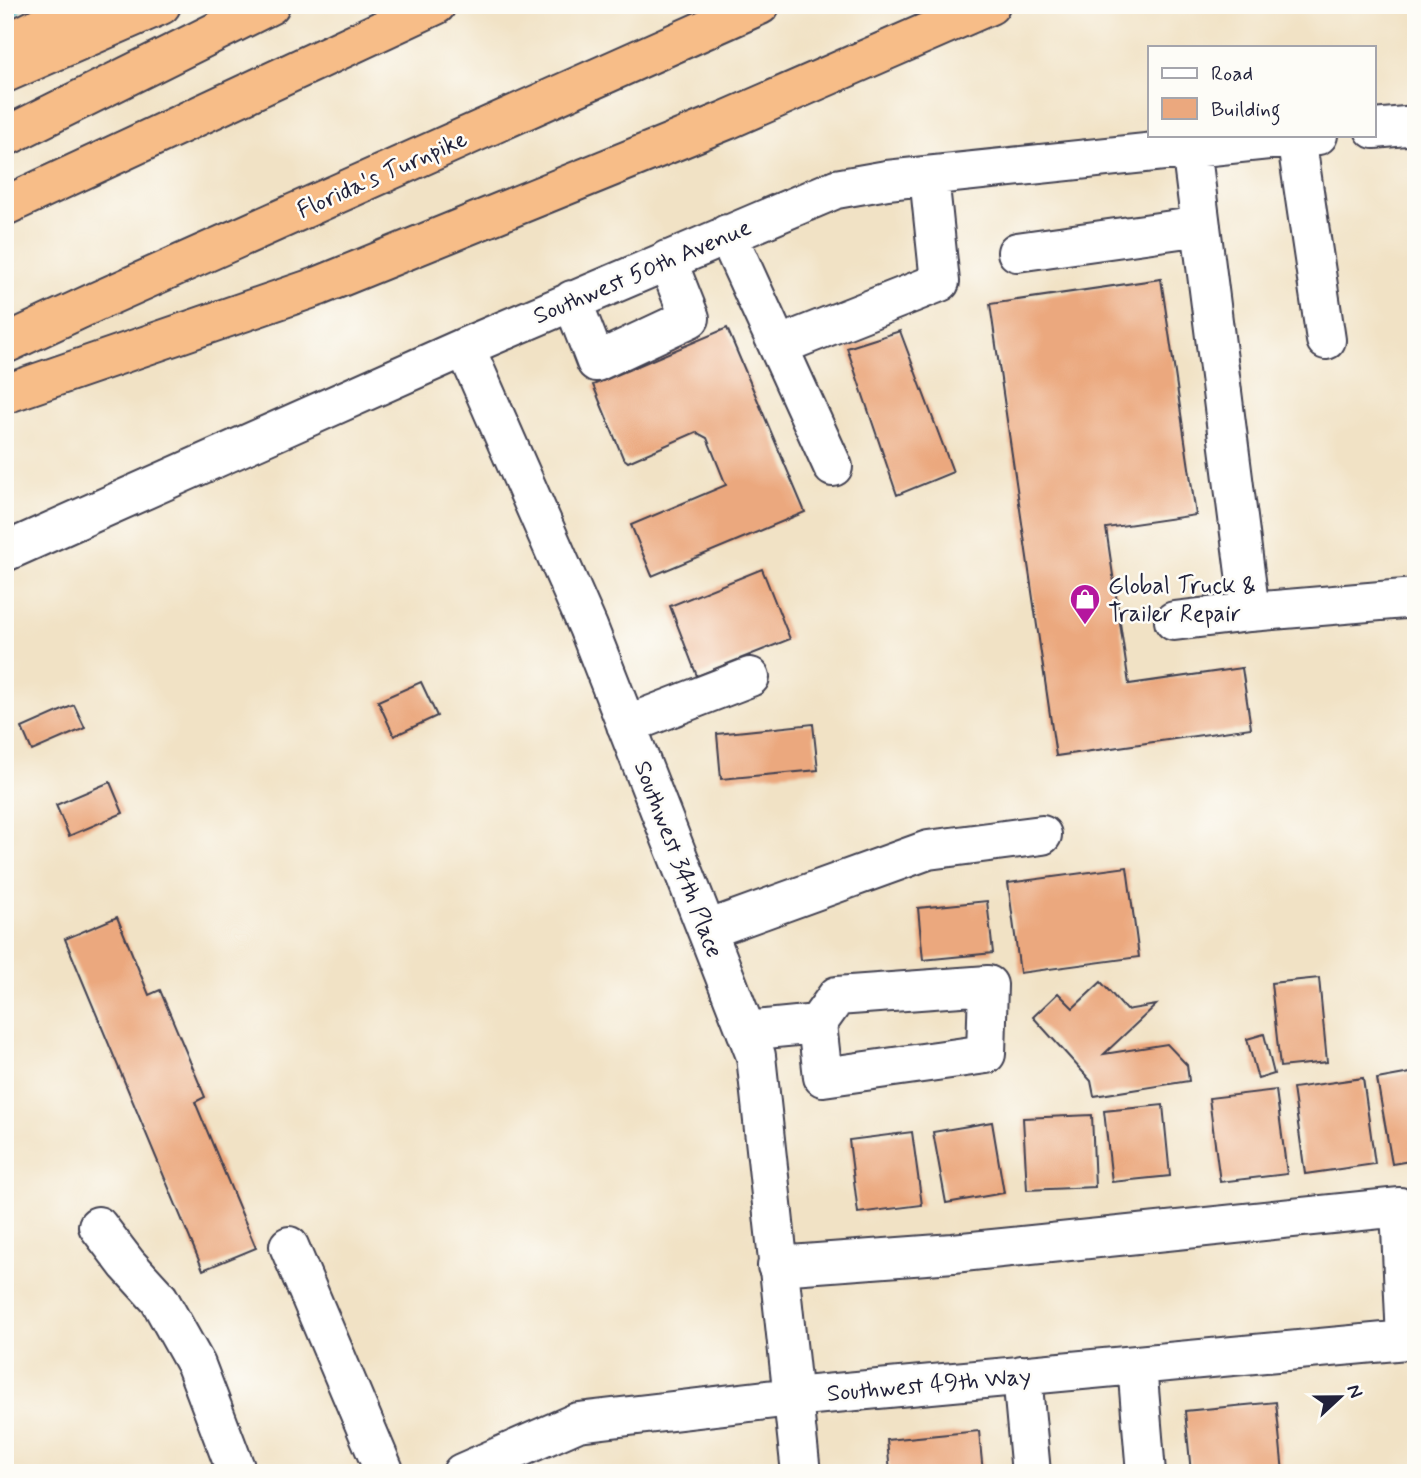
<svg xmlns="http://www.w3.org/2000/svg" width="1421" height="1478" font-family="Mynerve,sans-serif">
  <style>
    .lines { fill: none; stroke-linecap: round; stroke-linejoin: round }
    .canal { stroke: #50bcc9; stroke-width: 32 }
    .building { fill: #eba87e }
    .minor-casing { stroke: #413f50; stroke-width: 42 }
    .highway-casing { stroke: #413f50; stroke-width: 42 }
    .minor { stroke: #fff; stroke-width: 38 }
    .highway { stroke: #f7bd88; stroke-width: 38 }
    .labels { text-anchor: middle; stroke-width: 5; stroke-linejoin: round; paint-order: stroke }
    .street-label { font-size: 24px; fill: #22223b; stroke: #fdfcf7 }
    .poi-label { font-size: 24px; fill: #22223b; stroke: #fdfcf7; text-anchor: start }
  </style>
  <rect width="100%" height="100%" fill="#fdfcf7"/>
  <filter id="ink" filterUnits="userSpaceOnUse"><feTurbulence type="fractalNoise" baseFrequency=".0143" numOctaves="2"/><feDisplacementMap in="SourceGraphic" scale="14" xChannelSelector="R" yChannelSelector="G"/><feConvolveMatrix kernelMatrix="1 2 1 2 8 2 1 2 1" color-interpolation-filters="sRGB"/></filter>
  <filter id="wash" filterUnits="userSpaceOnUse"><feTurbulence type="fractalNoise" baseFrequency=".00686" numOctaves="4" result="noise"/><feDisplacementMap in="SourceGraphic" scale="28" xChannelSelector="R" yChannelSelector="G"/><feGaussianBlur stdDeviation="1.57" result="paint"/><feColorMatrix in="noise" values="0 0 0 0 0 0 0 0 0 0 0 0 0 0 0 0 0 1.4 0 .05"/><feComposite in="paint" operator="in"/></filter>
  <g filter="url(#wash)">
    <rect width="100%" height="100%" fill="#f1e2c5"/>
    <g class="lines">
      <!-- canal -->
      <path class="canal" d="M5,5H6"/>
    </g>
    <g id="blocks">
      <!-- building -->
      <path class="building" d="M1161,279L1196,515L1106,528L1129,684L1242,668L1251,728L1056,756L990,304Z
        M727,328L805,512L652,576L631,525L726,485L707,438L696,432L628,462L623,458L593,385Z
        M900,331L953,472L897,495L847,348Z
        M762,569L790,639L697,676L670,606Z
        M421,682L437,716L394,736L378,701Z
        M74,705L85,728L32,751L22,728Z
        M813,724L818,770L721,779L717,734Z
        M110,782L123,813L69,836L56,805Z
        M1127,867L1139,957L1020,973L1008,883Z
        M987,901L993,953L923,960L918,908Z
        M117,917L149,995L160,990L205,1097L195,1102L256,1248L203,1270L65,939Z
        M1319,978L1327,1062L1280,1067L1271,983Z
        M1101,982L1126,1010L1156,1005L1104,1054L1167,1044L1187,1065L1189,1081L1094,1096L1091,1081L1033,1017L1058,993L1073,1008Z
        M1264,1034L1274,1074L1258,1079L1247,1039Z
        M1416,1072V1160L1392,1164L1377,1079Z
        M1363,1078L1375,1164L1305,1174L1293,1088Z
        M1276,1090L1287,1174L1220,1182L1209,1098Z
        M1163,1105L1170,1176L1112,1182L1104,1111Z
        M1092,1115L1095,1187L1027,1190L1023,1118Z
        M992,1122L1004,1193L946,1203L933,1132Z
        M912,1132L922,1205L858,1213L849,1140Z
        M1276,1402L1283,1473H1191L1185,1411Z
        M979,1431L983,1473H890L887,1440Z"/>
    </g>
  </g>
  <g filter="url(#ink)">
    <use href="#blocks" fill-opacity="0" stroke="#413f50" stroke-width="2"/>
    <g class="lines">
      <!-- minor casing -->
      <g class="minor-casing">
        <path id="minor" d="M1374,129L1416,125
          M1296,137L1326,340
          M1191,148L1250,612L1416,598
          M727,234L778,346L940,282L929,176
          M1017,252L1201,226
          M572,300L596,362L690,318L667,260
          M778,346L833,467
          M465,347L588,627L756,1056L801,1473
          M5,552L465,347L836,189L887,180L1318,135
          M1174,621L1250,612
          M626,725L750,677
          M707,930L928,850L1042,835
          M746,1031L817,1024L837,996L988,985L986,1054L823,1077L817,1024
          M98,1226L127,1264L159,1299L196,1365L237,1473
          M289,1246L385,1473
          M1137,1365L1146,1473
          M1022,1375L1031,1473
          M462,1473L578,1422L792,1397L1406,1340L1400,1207L953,1253L777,1266"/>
      </g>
      <!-- highway casing -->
      <g class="highway-casing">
        <path id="highway" d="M5,44L84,5
          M5,73L161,5
          M5,137L270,5
          M5,206L436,5
          M5,344L93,303L760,5
          M5,394L319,286L727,120L990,5"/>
      </g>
      <!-- minor -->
      <use href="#minor" class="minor"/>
      <!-- highway -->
      <use href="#highway" class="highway"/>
    </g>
  </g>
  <!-- icons -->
  <defs>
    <g id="shop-pin" transform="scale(1.575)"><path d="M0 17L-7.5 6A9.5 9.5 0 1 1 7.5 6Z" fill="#b5179e" stroke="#fdfcf7"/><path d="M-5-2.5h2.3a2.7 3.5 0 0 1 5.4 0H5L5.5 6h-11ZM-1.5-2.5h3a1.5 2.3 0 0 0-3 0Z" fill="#fff"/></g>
  </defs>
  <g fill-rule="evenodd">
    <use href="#shop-pin" x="1085" y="599"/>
  </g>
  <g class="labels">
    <!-- street labels -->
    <g class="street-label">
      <text transform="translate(382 174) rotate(-24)" y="8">Florida's Turnpike</text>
      <text transform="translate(642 271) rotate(-23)" y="8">Southwest 50th Avenue</text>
      <text transform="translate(679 859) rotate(69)" y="8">Southwest 34th Place</text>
      <text transform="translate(929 1384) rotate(-5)" y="8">Southwest 49th Way</text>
    </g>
    <!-- poi labels -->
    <g class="poi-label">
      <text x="1108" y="593">Global Truck &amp;<tspan x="1108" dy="28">Trailer Repair</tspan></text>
    </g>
  </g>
  <!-- margin -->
  <rect width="1421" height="1478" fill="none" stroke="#fdfcf7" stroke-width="28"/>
  <!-- legend -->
  <rect x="1148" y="46" width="228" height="91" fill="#fdfcf7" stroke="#a5a5ac" stroke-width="2"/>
  <rect x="1162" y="68" width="35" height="10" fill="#ffffff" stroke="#a5a5ac" stroke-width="2"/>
  <text x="1211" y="80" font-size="21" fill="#22223b">Road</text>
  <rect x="1162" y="98" width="35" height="21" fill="#eba87e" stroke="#a5a5ac" stroke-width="2"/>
  <text x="1211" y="116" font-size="21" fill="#22223b">Building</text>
  <!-- north arrow -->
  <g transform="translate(1340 1397) rotate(68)" stroke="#fdfcf7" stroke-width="5" paint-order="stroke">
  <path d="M0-5L12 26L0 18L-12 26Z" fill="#22223b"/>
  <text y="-10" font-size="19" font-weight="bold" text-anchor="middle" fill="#22223b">N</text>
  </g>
</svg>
